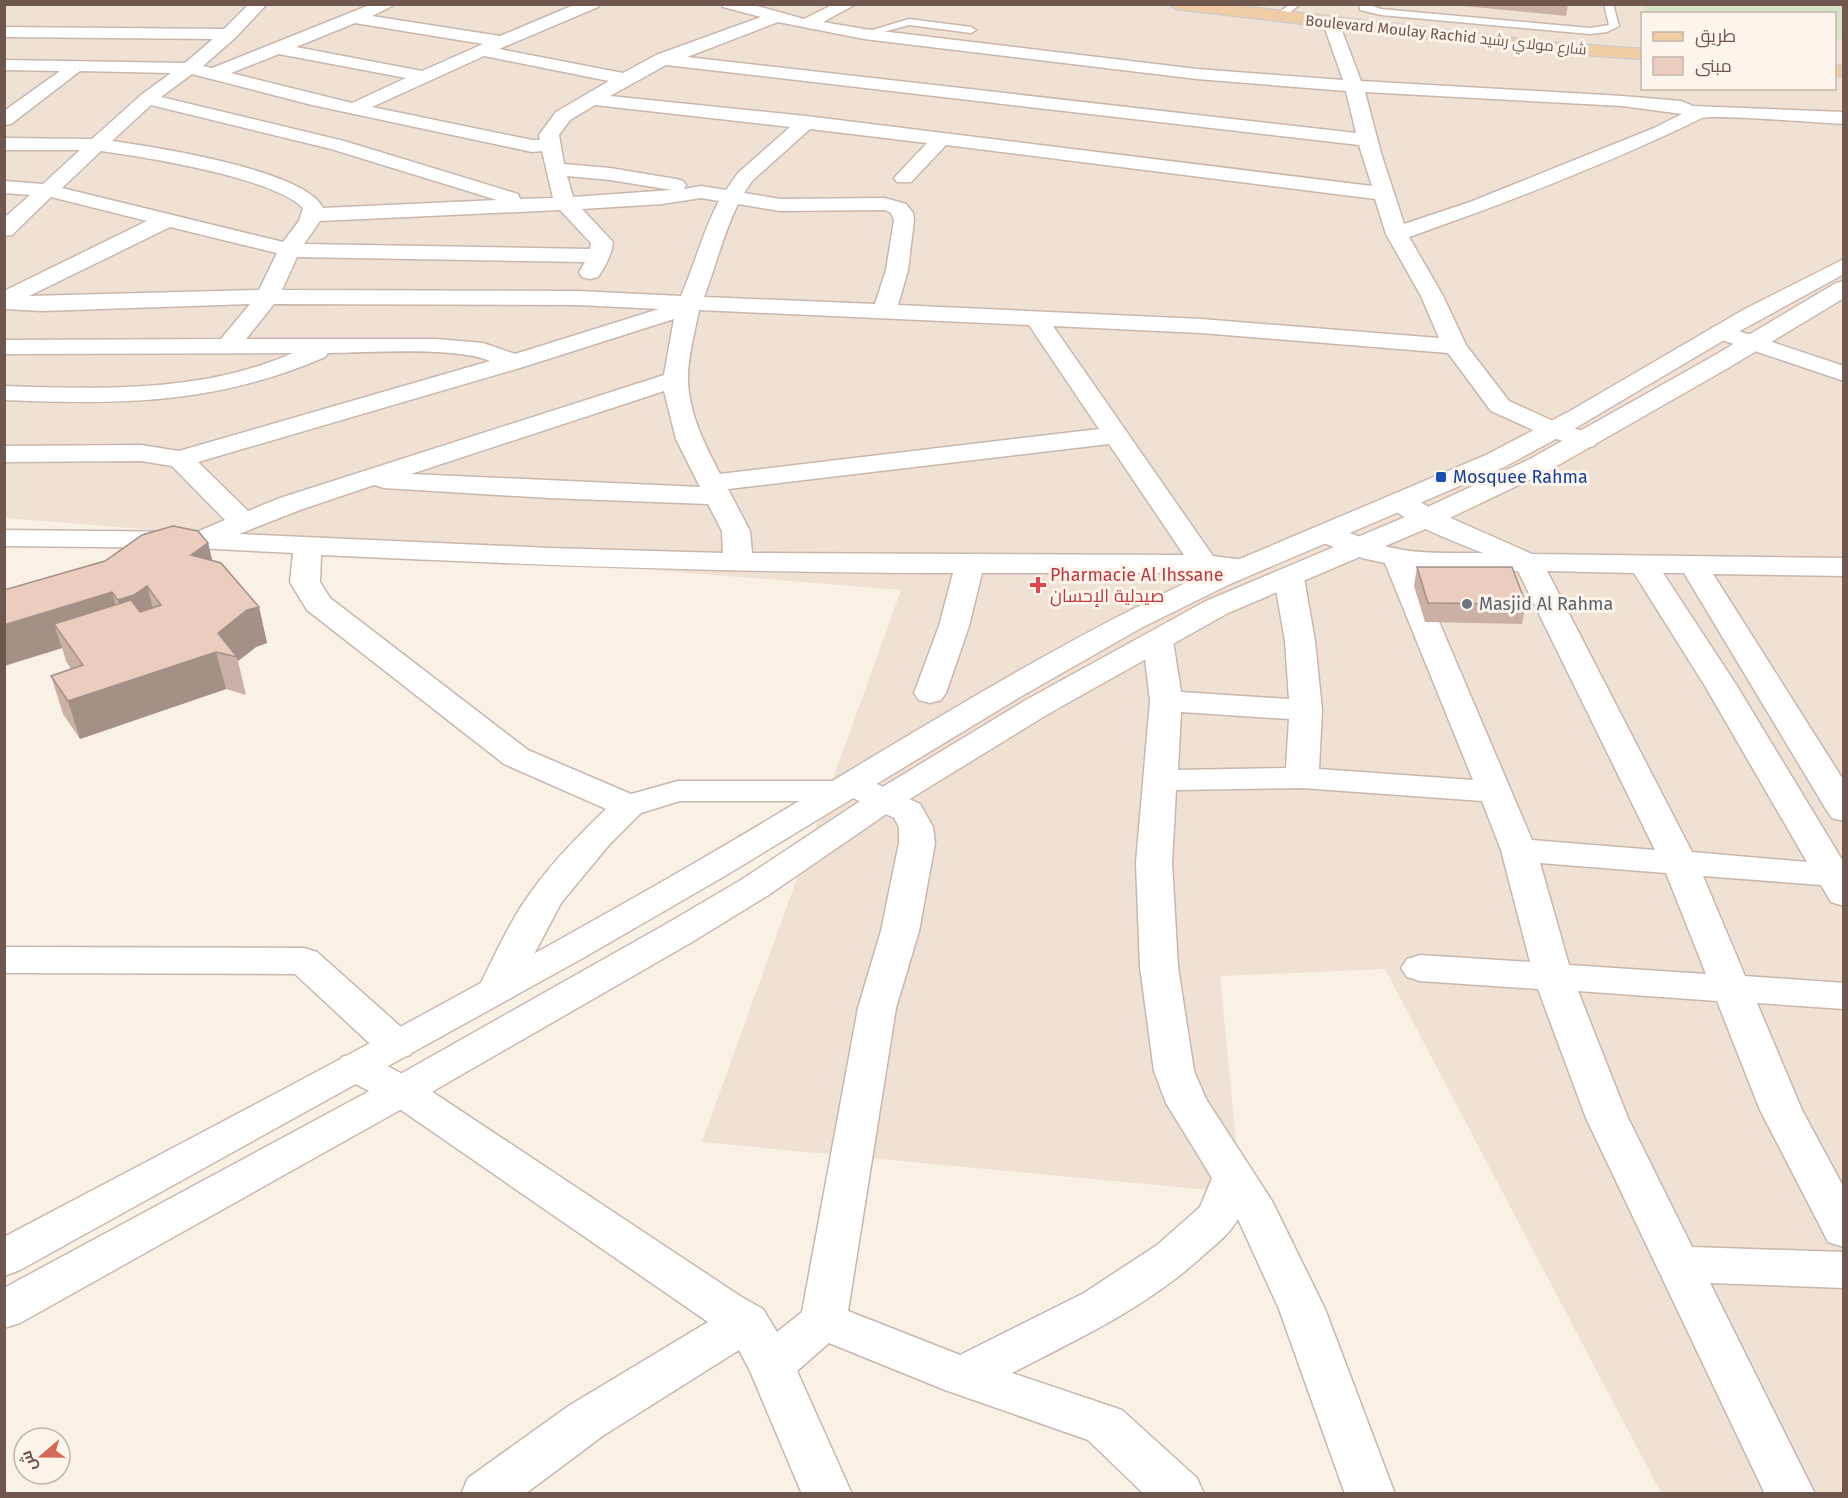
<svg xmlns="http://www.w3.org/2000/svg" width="1848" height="1498" font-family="'Fira Sans',Cairo,sans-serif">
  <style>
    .residential { fill: #f0e1d5; fill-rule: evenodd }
    .green { fill: #d5e5c6 }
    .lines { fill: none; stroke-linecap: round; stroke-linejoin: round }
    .service-casing { stroke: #c9b7ad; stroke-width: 3 }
    .minor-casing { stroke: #c9b7ad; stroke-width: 3 }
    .secondary-casing { stroke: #ceb9ae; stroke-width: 3 }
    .primary-casing { stroke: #d4ccca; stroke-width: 3 }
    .service { fill: #fff; fill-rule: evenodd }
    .minor { fill: #fff; fill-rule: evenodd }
    .secondary { fill: #fff; fill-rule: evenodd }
    .primary { fill: #f0cda5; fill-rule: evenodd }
    .wall { fill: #cab0a5 }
    .shaded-wall { fill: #a49086 }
    .building { fill: #ebcdc0; stroke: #a49086; stroke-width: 1.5 }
    .transit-dot { fill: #1a4fb4; stroke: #fdf4eb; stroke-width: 2 }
    .health-dot { fill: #e0444e; stroke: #fdf4eb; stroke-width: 2 }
    .worship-dot { fill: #6b7280; stroke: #fdf4eb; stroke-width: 2 }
    .labels { text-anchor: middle; stroke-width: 6; stroke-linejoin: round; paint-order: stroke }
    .far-street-label { font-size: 15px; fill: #6f564e; stroke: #fdf4eb }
    .transit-label { font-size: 18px; fill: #164399; stroke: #fdf4eb; text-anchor: start }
    .health-label { font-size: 18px; fill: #be3a42; stroke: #fdf4eb; text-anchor: start }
    .worship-label { font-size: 18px; fill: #5b616d; stroke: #fdf4eb; text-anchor: start }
  </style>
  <rect width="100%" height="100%" fill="#f9f0e6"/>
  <!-- residential -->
  <path class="residential" d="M4,5H1843V1493H1661L1385,969L1220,976L1241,1193L702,1142L901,590L5,518ZM1642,14H1834V88H1642Z"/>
  <!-- green -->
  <path class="green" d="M1643,5H1843V40L1835,39L1834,14H1645Z"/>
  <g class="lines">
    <!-- service casing -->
    <g class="service-casing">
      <path id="service" d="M1290,4H1300L1282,19H1276V15Z
        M1359,4H1367L1381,9L1590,28L1609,25L1604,4H1613L1619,26L1607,32L1590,34L1381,15L1360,10Z
        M909,19L971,27L976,30L971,33L909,25L864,37L859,34Z"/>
    </g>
    <!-- minor casing -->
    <g class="minor-casing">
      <path id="minor" d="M249,4H267L235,38L203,66L212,68L372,4H396L372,16L500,36L576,4H600L598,7L499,49L623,73L656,55L761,17L723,7L721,4H750L804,19L834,4H856L823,22L864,29L1197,69L1343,80L1323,23L1331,18L1339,23L1361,81L1622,96L1681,101L1693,106L1844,112V124C1825,123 1710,114 1702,118C1608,164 1508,202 1409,237L1443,296L1466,345L1509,401L1562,425L1594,434L1598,440L1594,446L1585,448L1544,435L1491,411L1448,353L1201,333L1053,326L1213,556L1252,561L1256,567L1252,573L1242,576L1204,573H982L969,626L946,693L941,700L930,703L919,700L914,693L939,626L953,573C742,573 532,565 321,555L320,582L330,598L528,750L631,794L678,781H838L840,778L852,775L864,778L920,804L933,827L935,843L919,931L896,1008L848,1311L960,1355L1084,1293L1157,1245L1200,1207L1212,1178L1166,1103L1154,1071L1140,967L1136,863L1150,701L1143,641L1147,635L1158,632L1169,635L1173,641L1181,692L1289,699L1285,641L1274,578L1279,572L1289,569L1299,572L1304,578L1315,641L1322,710L1319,769L1473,780L1385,563L1362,558L1316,540L1312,534L1316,528C1334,524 1352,534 1369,541C1405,555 1444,553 1483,553C1459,543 1402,523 1388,503L1392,497L1402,495L1412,497L1437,512L1532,554L1844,558V576L1713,574L1844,781V821L1832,818L1827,811L1684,573H1663L1737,686L1844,863V906L1831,902L1821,885L1703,876L1745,976L1844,983V1009L1757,1003L1802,1110L1844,1188V1247L1828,1242L1822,1230L1760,1110L1717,1001L1578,991L1628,1118L1692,1247L1844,1252V1288L1710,1283L1815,1494H1765L1586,1118L1538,989L1420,981L1407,977L1401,968L1407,959L1420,955L1530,962L1501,850L1482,801L1302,788L1176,790L1172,863L1178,967L1194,1071L1206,1099L1272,1201L1325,1309L1395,1494H1345L1279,1309L1238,1219C1230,1233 1219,1242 1207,1252C1151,1305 1080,1338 1012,1373L1122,1410L1197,1478L1204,1494H1144L1088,1440L945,1390L829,1343L797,1371L852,1494H802L750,1371L739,1350L604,1435L525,1494H461L468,1478L570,1405L708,1322L388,1101L342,1077L336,1067L342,1057L356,1053L370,1057L416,1081L740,1296L763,1309L777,1332L802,1312L858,1008L881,931L899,843V827L894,818L853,798L842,801H680L641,813L609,845L561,903L511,998L497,1002L483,998L478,989C495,955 511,918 534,888C555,859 581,833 606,809L504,764L307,610L290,582L293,553L196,548L4,546V530L197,532L225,520L172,466L141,461L4,462V446L141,445L179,451L490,361C452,346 371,353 328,353L325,357C217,404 121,405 4,400V386C102,389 202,393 293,353L4,354V340L221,339L250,304L42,311L4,309V291L147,221L51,197L12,235L4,236V218L30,195L4,193V181L43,184L80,150H4V138L92,139L141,95L171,73L80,71L11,124L4,125V111L60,71L4,70V60L185,63L213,39L4,37V27L224,29ZM778,22L864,39L1197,79L1346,91L1356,133L687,57ZM355,23L483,44L422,71L296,47ZM279,54L406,78L352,103L231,73ZM484,56L609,81L556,112L539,135L540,140H532L372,107ZM666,65L1359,145L1372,186L806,116L610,96ZM192,74L312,105L532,152L542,151L553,198L520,199L518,194L344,141L161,97ZM1365,92L1622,106L1682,114L1654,128L1470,202L1404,224L1381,153ZM151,105L331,149L497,200L323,208C305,170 155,147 112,141ZM595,105L790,127L738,173L726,190L701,186L684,189L686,185L683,181L676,179L610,168L564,164L559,135L570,120ZM810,129L927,143L894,178L897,182H911L946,145L1375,199L1386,234L1421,296L1439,338L1201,319L898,305L908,270L914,220L913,213L906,204L885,198L780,199L744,193L752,181ZM101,151C145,157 275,178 303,208L299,221L283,242L62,188ZM567,176L610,180L672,190L573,197ZM701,198L719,201C703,231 695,264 681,296L578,291L282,290L297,257L585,262L579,272L582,277L590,279L598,277C606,265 611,256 613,242L582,209L662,204ZM738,204L780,211L885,210L891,213L894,220L886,270L875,304L704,297C716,266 723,234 738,204ZM560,210L591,243L590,249L304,244L320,221ZM170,227L277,253L259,290L29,296ZM274,304L578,305L659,309L515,354L483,343L436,339H246ZM699,310L1029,325L1099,429L720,474C705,445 689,414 688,381C687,360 695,331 699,310ZM674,319L664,375L280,498L248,511L198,462L523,367ZM664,391L676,439L700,487L411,474ZM1109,444L1184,555L752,553L750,531L728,489ZM374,485L384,488L549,498L708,504L722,531L723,553L550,548L239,534L300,510ZM1417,570L1518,571L1655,850L1532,840ZM1547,571L1634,573L1705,686L1807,862L1692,852ZM1181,712L1289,719L1286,768L1178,770ZM1540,863L1666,873L1706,974L1569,965Z
        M1721,325L1844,366V381L1713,337L1709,332L1713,327Z
        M4,947L304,948L317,952L410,1035L416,1045L410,1055L396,1059L382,1055L295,974L4,973Z"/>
    </g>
    <!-- secondary casing -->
    <g class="secondary-casing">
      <path id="secondary" d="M1844,259V274L1736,333L1567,433L1504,467L1230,584L1141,628L1020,697L723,877L583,958L20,1270L4,1276V1237C237,1114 470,993 698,861C867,763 1031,654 1209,572L1486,455L1570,411L1743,310Z
        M1844,281V298L1728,368L1548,471L1437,524L1228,613L1048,714L895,808L767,896L692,942L416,1101L20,1323L4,1328V1288L388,1081L666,924L741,880L871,794L1026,700L1206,601L1417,512L1530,459L1710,358L1836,283Z"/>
    </g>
    <!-- primary casing -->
    <g class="primary-casing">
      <path id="primary" d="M1169,4H1223L1545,42L1642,49V59L1545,52L1177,9Z
        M1834,66H1844V76H1834Z"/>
    </g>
    <!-- service -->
    <use href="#service" class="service"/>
    <!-- minor -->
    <use href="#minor" class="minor"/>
    <!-- secondary -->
    <use href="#secondary" class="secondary"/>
    <!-- primary -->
    <use href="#primary" class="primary"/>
  </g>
  <!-- wall -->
  <path class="wall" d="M1444,4H1568L1566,16Z
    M208,543L212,561L259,607L267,643L256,647L238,661L246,695L226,689L80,739L63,714L51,676L71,669L66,661L62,648L4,666L105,561Z
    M1417,567L1526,604L1522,624L1425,622L1414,586Z"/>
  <!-- shaded-wall -->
  <path class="shaded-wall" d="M208,543L217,579L191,555Z
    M147,586L157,623L128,637L118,600Z
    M112,592L122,629L54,624L62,648L4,666V625Z
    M259,607L267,643L256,647L238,661L237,657L218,633L247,610Z
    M216,652L226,689L80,739L68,701Z"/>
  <!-- building -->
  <path class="building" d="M173,526L198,531L208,543L191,555L221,563L259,607L247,610L218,633L237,657L216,652L68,701L51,676L83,665L54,624L131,600L140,612L161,605L147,586L134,595L118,600L112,592L4,625V590L105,561L142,535Z
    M1417,567H1512L1526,604L1428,603Z"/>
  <!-- markers -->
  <rect class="transit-dot" x="1435" y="471" width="12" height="12" rx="3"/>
  <path class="health-dot" d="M1035 576h6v6h6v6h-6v6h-6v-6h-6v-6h6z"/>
  <circle class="worship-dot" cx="1467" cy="604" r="6"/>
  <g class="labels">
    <!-- far-street labels -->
    <g class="far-street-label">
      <text transform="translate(1446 35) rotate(6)" y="5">Boulevard Moulay Rachid شارع مولاي رشيد</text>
    </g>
    <!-- transit labels -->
    <g class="transit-label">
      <text x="1453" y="483">Mosquee Rahma</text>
    </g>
    <!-- health labels -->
    <g class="health-label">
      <text x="1050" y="581">Pharmacie Al Ihssane<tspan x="1050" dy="21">صيدلية الإحسان</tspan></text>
    </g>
    <!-- worship labels -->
    <g class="worship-label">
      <text x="1479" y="610">Masjid Al Rahma</text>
    </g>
  </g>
  <!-- border -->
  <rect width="1848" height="1498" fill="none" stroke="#6f564e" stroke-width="12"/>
  <!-- legend -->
  <rect x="1641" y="12" width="195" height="78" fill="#fdf4eb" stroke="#c4b5ac" stroke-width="1.5"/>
  <rect x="1653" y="32" width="30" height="9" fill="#f0cda5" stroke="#c4b5ac" stroke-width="1.5"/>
  <text x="1695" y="42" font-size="18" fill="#6f564e">طريق</text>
  <rect x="1653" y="57" width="30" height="18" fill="#ebcdc0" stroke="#c4b5ac" stroke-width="1.5"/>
  <text x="1695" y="72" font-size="18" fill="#6f564e">مبنى</text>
  <!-- north arrow -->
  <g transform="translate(42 1456) rotate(250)"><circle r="28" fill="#fdf4eb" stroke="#c4b5ac" stroke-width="1.5"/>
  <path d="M0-4.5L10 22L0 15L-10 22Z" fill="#d56959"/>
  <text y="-9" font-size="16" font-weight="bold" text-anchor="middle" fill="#6f564e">ش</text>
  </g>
</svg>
